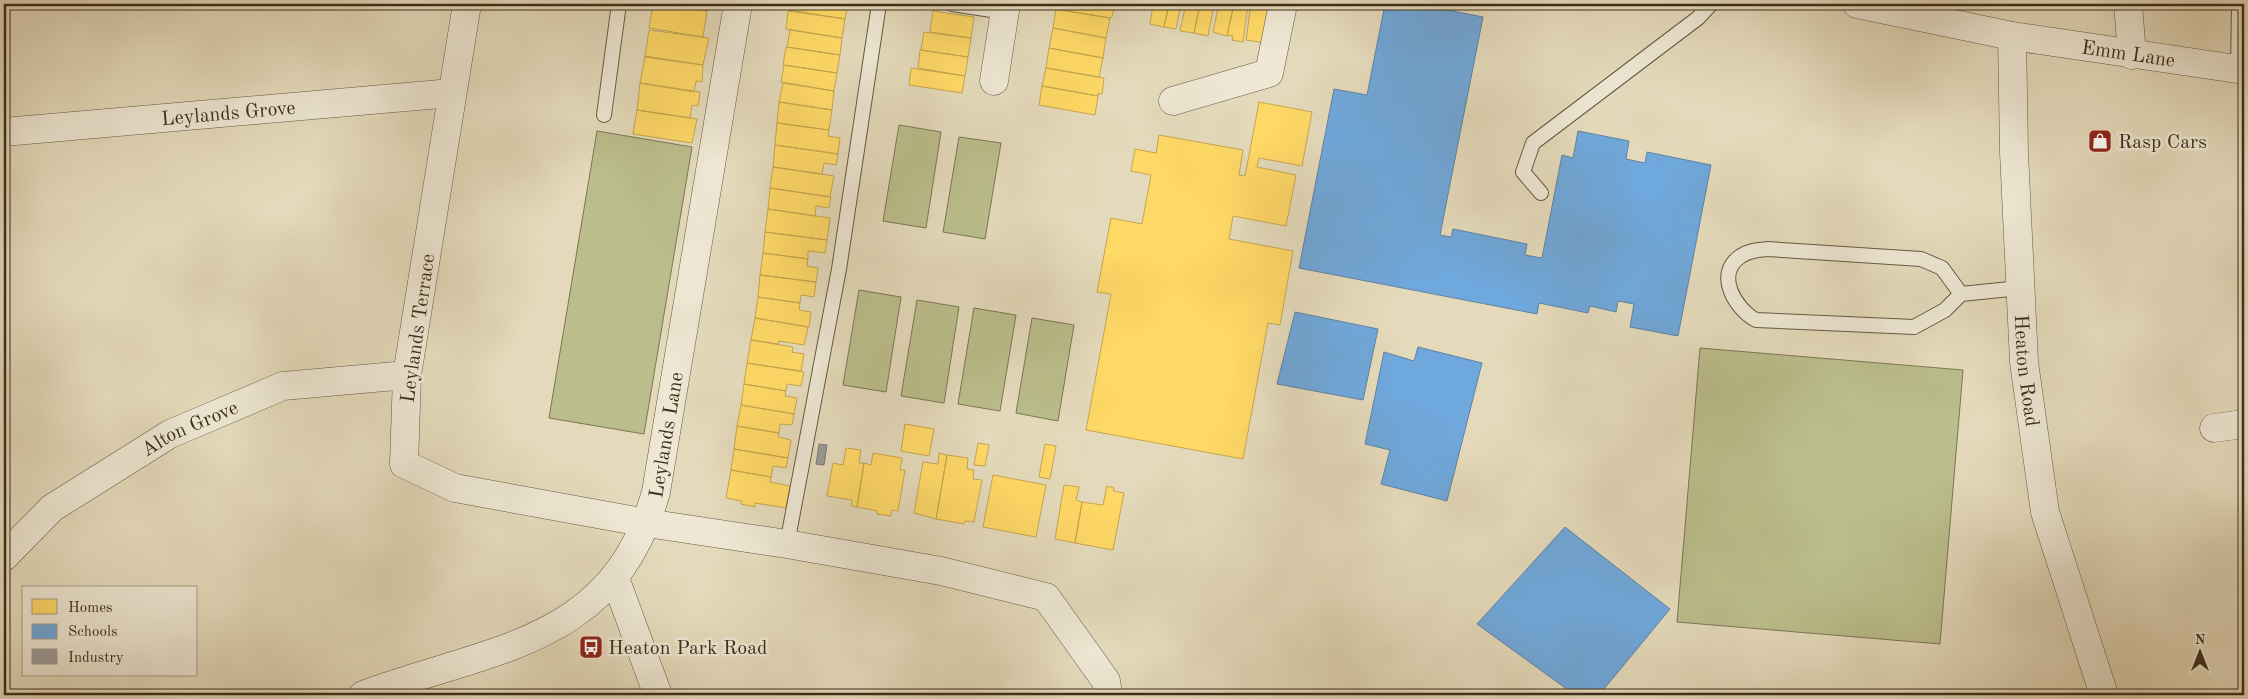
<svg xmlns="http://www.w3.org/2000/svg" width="2248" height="699" font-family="'Old Standard TT',serif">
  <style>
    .green { fill: #bbbd8c; stroke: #7c7654 }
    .homes { fill: #ffd966; stroke: #c5a650 }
    .schools { fill: #6fa8dc; stroke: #6083a2 }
    .industry { fill: #999; stroke: #7d7973 }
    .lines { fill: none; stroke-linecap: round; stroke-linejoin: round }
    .service-casing { stroke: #675943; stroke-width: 16 }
    .minor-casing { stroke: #675943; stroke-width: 29 }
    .tertiary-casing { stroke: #675943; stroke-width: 29 }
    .service { stroke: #ede7d3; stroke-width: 14 }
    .minor { stroke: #ede7d3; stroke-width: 28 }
    .tertiary { stroke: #ede7d3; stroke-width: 28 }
    .labels { text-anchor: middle; stroke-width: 5; stroke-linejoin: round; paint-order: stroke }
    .street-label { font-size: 20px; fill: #3d2e1b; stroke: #ede7d3 }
    .poi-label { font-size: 20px; fill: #3d2e1b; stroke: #ede7d3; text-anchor: start }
  </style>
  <rect width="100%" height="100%" fill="#e4dabb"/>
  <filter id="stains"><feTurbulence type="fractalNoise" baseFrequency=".004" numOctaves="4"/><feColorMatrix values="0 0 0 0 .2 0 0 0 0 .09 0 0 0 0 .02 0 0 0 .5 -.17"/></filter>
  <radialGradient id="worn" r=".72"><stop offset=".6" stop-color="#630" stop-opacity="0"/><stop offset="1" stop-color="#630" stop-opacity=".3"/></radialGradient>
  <!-- green -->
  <path class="green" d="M899,125L941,132L926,228L883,221Z
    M597,131L692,147L644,434L549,418Z
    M959,137L1001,143L985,239L943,232Z
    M859,290L901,297L886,392L843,385Z
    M917,300L959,307L944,403L901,396Z
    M974,308L1016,315L1000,411L958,404Z
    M1032,318L1074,325L1058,421L1016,413Z
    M1700,348L1963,370L1940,644L1677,622Z"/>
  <!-- homes -->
  <path class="homes" d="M653,4L707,11L703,37L649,28Z
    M655,4H708L707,11Z
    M790,4H848L845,19L789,10Z
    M1054,4H1115L1112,17L1110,18L1054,9Z
    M1153,4H1169L1164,27L1150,24Z
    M1169,4H1181L1176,29L1164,27Z
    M1186,4H1200L1194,33L1180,31Z
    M1200,4H1214L1208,36L1194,33Z
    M1219,4H1234L1227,36L1213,32Z
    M1234,4H1248L1243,42L1232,40L1233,36L1227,35Z
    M1251,4L1277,9L1272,44L1246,40Z
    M1056,9L1110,18L1106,38L1053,28Z
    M788,11L845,19L842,38L786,29Z
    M933,11L974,17L971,38L930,32Z
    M1053,28L1106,38L1103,58L1049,48Z
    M649,30L709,38L703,65L645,57Z
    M790,30L842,38L840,55L787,47Z
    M924,32L971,38L968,57L921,50Z
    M786,47L840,55L837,73L783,65Z
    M1049,48L1103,58L1099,77L1046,68Z
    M920,50L968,57L965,76L918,68Z
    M645,56L703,65L702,82L696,81L694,92L640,83Z
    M784,65L837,73L834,91L781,82Z
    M911,68L965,76L962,93L909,85Z
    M1046,68L1104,78L1102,94L1098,93V96L1042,86Z
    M640,83L700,92L698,106L692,105L690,118L637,110Z
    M783,83L834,91L832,110L779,102Z
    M1042,86L1098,96L1095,115L1039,105Z
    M779,102L832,110L829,130L777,123Z
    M1259,102L1312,112L1302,166L1259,158L1257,167L1296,175L1286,226L1233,216L1229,239L1293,251L1280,325L1268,323L1243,459L1086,430L1111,294L1097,292L1111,218L1142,224L1151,175L1131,171L1135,149L1156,153L1159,135L1243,150L1239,175L1245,176Z
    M637,110L697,119L692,143L633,134Z
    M777,123L829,130L828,136L840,138L838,154L775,145Z
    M775,145L838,154L836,165L824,163L822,174L773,167Z
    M773,167L834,176L830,197L770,188Z
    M770,188L831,197L829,208L816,206L815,216L768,209Z
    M768,209L830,218L827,240L765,232Z
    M765,232L827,240L825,253L808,251V259L763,253Z
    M763,253L808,259L807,266L818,268L816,282L760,275Z
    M760,275L816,282L814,297L801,295L800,303L758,297Z
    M758,297L800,303L799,310L811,312L809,327L755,318Z
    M755,318L808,327L804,345L779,341L778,344L751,340Z
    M751,340L793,347L792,352L804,354L801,371L747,363Z
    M747,363L804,372L801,386L787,384L786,391L744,384Z
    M744,384L786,391L785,396L797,398L794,414L741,405Z
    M741,405L794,414L792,425L780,424L779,433L737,426Z
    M905,424L934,429L929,456L901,451Z
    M737,426L779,433L778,437L791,440L788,458L734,449Z
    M978,443L989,445L985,466L974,465Z
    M1045,444L1056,446L1050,479L1039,477Z
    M846,448L861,450L859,463H864L857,507L851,506L852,500L827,496L833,463L843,465Z
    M734,449L788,458L786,468L773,466L771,477L731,470Z
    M873,453L902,458L900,470H905L898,511L892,510L891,516L877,514V511L857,507L864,463L871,465Z
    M939,453L947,455L936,519L914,513L923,462L938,464Z
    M947,455L968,458L967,469L974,470L973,479L982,480L974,522L965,521L964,524L936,519Z
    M731,470L771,477L770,482L790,486L786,508L755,503V507L741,504L742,501L726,498Z
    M993,475L1046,485L1036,537L983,527Z
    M1064,485L1079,487L1076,500L1082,502L1075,543L1055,539Z
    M1107,486L1114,488L1113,491L1124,493L1113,550L1075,543L1082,502L1103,505Z"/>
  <!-- schools -->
  <path class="schools" d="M1385,4H1433V7L1483,17L1440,235L1451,237L1453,229L1527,244L1525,255L1542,258L1562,155L1573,158L1578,131L1629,141L1626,159L1645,163L1647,152L1711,165L1678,336L1630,327L1634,304L1618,301L1616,312L1590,306L1588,313L1539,303L1537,314L1299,268L1334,89L1367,95Z
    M1295,312L1378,329L1363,400L1277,384Z
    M1418,347L1482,363L1447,501L1381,484L1390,450L1365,444L1384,352L1414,361Z
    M1565,527L1670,609L1599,695H1575L1477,624Z"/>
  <!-- industry -->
  <path class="industry" d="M819,444L827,445L824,465L816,464Z"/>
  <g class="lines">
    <!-- service casing -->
    <g class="service-casing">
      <path id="service" d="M952,4L1005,12
        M2238,69L2239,4
        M604,115L619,4
        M1541,193L1523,172L1533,143L1698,18L1711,4
        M1961,294L1942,268L1921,259L1768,249C1759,250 1750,250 1741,256C1714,273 1735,309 1756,320L1914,327L1945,310L1961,294L2020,288
        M787,544L839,269L879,4"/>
    </g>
    <!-- minor casing -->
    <g class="minor-casing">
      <g id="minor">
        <path d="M467,4L407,375L404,464L455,488L647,523L787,544L941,571L1046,597L1106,681L1108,695"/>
        <path d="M2128,4L2132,55"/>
        <path d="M994,81L1006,4"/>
        <path d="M1173,101L1269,73L1283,4"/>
        <path id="s1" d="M4,132L452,93"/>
        <path d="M2214,428L2244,424"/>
        <path id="s2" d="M4,557L52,508L170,434L283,386L407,375"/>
        <path d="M615,578L658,695"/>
      </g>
    </g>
    <!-- tertiary casing -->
    <g class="tertiary-casing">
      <g id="tertiary">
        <path id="s3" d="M1857,4L2012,36L2244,70"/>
        <path id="s4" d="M2012,36L2014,152L2024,362L2045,512L2104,695"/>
        <path id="s5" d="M363,695C491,647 613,646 656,492L738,4"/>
      </g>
    </g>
    <!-- service -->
    <use href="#service" class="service"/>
    <!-- minor -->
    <use href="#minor" class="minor"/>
    <!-- tertiary -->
    <use href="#tertiary" class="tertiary"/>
  </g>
  <!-- icons -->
  <defs>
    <g id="shop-square" transform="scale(1.25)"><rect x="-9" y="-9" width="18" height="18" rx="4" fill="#8f2418" stroke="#ede7d3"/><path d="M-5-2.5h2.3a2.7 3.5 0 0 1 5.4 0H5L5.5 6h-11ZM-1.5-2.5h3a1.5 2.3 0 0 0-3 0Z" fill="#fff"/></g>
    <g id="bus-square" transform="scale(1.25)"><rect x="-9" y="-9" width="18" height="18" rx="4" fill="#8f2418" stroke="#ede7d3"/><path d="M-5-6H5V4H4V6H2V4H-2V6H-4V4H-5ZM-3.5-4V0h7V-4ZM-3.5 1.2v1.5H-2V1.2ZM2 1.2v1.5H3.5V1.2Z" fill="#fff"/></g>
  </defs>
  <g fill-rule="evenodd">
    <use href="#shop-square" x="2100" y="141"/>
    <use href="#bus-square" x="591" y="647"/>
  </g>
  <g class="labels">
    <!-- street labels -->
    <g class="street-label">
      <text dy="7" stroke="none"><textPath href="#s3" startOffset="276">Emm Lane</textPath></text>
      <text dy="7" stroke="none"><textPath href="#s1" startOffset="225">Leylands Grove</textPath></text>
      <text transform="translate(417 328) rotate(-82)" y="7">Leylands Terrace</text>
      <text dy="7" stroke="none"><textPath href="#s4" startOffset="335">Heaton Road</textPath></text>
      <text dy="7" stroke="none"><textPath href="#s2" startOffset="228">Alton Grove</textPath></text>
      <text dy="7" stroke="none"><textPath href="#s5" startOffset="435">Leylands Lane</textPath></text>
    </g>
    <!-- poi labels -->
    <g class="poi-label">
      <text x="2118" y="148">Rasp Cars</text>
      <text x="608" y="654">Heaton Park Road</text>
    </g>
  </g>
  <!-- margin -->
  <rect width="2248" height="699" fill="none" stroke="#e4dabb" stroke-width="20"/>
  <rect x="5" y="5" width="2238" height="689" fill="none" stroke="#3d2e1b" stroke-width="2.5"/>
  <rect x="10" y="10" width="2228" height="679" fill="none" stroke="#3d2e1b"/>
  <!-- legend -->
  <rect x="22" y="586" width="175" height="90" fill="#ede7d3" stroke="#a79d89"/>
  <rect x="32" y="599" width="25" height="15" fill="#ffd966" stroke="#a79d89"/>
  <text x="68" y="612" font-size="15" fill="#3d2e1b">Homes</text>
  <rect x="32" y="624" width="25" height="15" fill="#6fa8dc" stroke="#a79d89"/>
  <text x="68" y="636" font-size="15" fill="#3d2e1b">Schools</text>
  <rect x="32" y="649" width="25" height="15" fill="#999999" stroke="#a79d89"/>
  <text x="68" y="662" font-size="15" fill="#3d2e1b">Industry</text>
  <!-- north arrow -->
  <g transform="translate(2200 652)" stroke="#ede7d3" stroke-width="4" paint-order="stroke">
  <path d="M0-4L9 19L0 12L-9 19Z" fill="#3d2e1b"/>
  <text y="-8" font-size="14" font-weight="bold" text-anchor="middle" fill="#3d2e1b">N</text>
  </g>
  <rect width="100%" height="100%" filter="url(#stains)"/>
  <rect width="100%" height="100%" fill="url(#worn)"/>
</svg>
